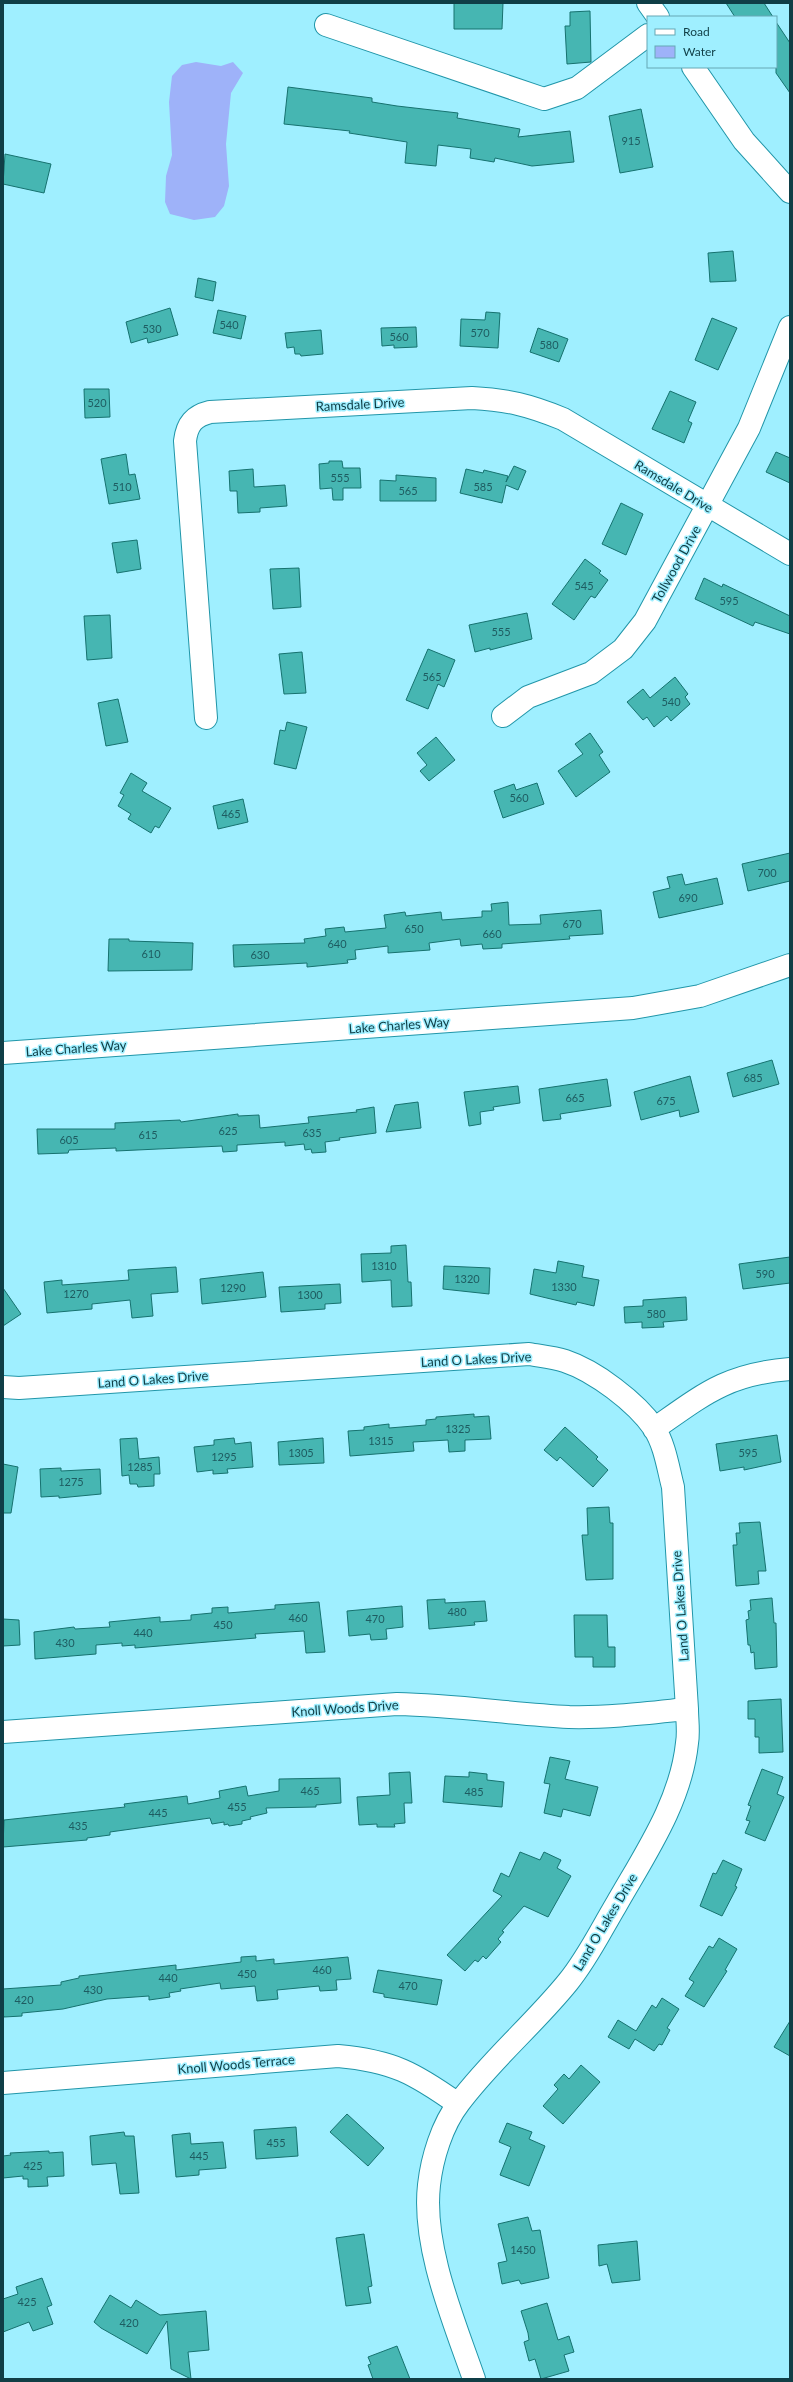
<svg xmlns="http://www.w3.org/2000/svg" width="793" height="2382" font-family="Lato,sans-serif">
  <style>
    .water { fill: #9eb2f9 }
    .building { fill: #46b6b2; stroke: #16726f }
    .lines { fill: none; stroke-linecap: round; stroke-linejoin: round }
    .minor-casing { stroke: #2196a9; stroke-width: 24 }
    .minor { stroke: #fff; stroke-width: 22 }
    .labels { text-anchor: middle; stroke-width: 3; stroke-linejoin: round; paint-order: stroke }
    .number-label { font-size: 11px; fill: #1e5c61 }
    .street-label { font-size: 13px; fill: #103e46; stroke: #9fefff }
  </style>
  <rect width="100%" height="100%" fill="#9fefff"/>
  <!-- water -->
  <path class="water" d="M196,62L221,66L233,62L243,73L231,93L226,144L229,186L224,206L215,217L194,220L170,214L165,202L166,176L172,155L169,102L172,76L182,65Z"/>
  <!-- building -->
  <path class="building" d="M454,3H503L502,29H454Z
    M726,3H764L773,17H735Z
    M590,11L591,62L567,64L565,26H570V12Z
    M776,22L790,43V93L776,73Z
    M288,87L372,98V102L397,106L458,113L457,118L520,129L518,137L570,131L574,162L532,166L495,158L494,162L470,158L471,149L438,145L436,166L405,163L407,142L349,133L350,131L284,124Z
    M641,109L653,167L620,173L609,116Z
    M5,154L51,164L44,193L3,184Z
    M733,251L736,281L710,282L708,253Z
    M198,278L216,282L213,301L195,297Z
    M170,308L178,335L148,343L147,338L131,343L126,322Z
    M218,310L246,316L241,339L213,333Z
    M486,312L500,313L498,348L460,346L461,319L485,320Z
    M712,318L737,328L718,370L695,360Z
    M416,327L417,347L394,348V345L382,346L381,328Z
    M538,328L568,339L559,362L530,352Z
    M321,330L323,354L301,356L300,354H295L294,347L287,348L285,333Z
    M84,389H109L110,417L85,418Z
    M670,391L696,402L688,421L692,423L684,443L652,429Z
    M776,452L790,458V483L766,472Z
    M126,454L129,475L135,474L140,499L109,504L101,459Z
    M329,461H342L343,468H360L361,488H343V500H333L332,488L320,489L319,464L329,463Z
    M514,466L526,471L518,490L506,485L502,503L460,493L466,469L483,473L484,470L508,476L506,482Z
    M253,469L254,487L285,485L287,506L260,508V512L238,513L237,491H230L229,471Z
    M396,475L436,478V501H380V480L396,481Z
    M621,503L643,514L626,555L602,544Z
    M137,540L141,569L117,573L112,543Z
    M585,559L601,571L599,573L608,580L595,598L591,596L574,620L552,604Z
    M299,568L301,607L273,609L270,569Z
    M704,578L722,587L723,584L790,616V634L755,622L753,626L695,599Z
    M527,613L532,639L490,650V648L475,652L469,625Z
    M110,615L112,658L87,660L84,616Z
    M428,649L455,660L444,687L438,684L428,709L406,700Z
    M302,652L306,693L284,694L279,654Z
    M675,677L688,694L685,697L690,704L671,721L667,716L654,727L647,717L643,720L627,702L643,689L650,698Z
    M118,699L128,742L106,746L98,703Z
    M287,722L307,727L296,769L274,764L280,730L285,731Z
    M590,733L603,752L599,755L610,772L576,797L558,771L583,754L575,744Z
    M436,737L455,760L429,781L420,771L427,765L417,753Z
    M131,773L147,783L142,791L171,808L159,828L155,826L151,833L128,819L131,814L118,806L124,795L120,793Z
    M537,783L544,804L503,818L494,791L514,784L516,790Z
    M243,799L248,822L218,829L213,806Z
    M790,853V881L748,891L742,864Z
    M682,874L685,885L717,878L723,904L659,918L653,892L670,888L667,877Z
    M508,902L509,925L541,924L540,915L601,910L603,934L569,936L570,939L502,944V948L483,949L482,944L461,946L460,939L429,943L430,950L388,953V946L355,950L356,959L347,960L348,963L307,967V963L234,967L233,945L305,943L304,939L326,936L325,929L344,927L345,932L386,928L384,915L405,912L406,916L441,912L442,920L482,917V911H492L491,904Z
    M109,939H129V941L193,943L192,970L108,971Z
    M772,1060L779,1084L733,1097L727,1073Z
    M690,1076L699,1112L680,1117L679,1110L641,1120L634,1092Z
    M607,1079L611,1106L560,1114L561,1119L543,1121L539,1089Z
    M518,1086L520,1103L493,1107L494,1110L480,1112L481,1124L469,1126L464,1092Z
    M418,1102L421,1128L386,1132L395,1105Z
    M374,1107L376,1133L339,1138L340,1140L325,1142L326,1152L312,1153L311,1149L305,1150L304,1144L285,1146V1142L237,1145V1151L223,1152L222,1146L116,1151V1148L69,1150L68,1153L38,1154L37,1129H115V1123L180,1120L181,1122L238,1114V1116L259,1115L260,1128L309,1123L308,1117L357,1112L356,1110Z
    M406,1245L408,1282H411L412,1306L392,1307L391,1280L362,1282L361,1254L391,1253V1246Z
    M790,1257V1283L743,1289L739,1264Z
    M558,1261L584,1266L582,1277L599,1280L594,1306L577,1302L576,1305L530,1294L534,1269L556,1273Z
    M444,1266L490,1268L489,1294L443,1289Z
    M176,1267L178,1292L151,1294L153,1316L132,1318L130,1300L92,1304V1309L47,1313L44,1282L62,1280V1285L129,1280L128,1270Z
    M263,1272L266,1297L202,1304L200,1279Z
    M340,1284L341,1303L325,1304V1309L281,1312L279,1287Z
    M3,1288L21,1314L3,1326Z
    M686,1297L687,1320L663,1322L664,1327L642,1328V1322L625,1323L624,1307L643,1306V1300Z
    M474,1414V1417L489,1416L491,1439L465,1440V1451L449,1452L448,1440L413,1442L414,1451L350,1456L348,1431L364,1430V1427L389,1424V1428L426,1425V1420L436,1419V1417Z
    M565,1427L598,1457L596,1459L608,1470L593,1487L560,1457L557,1461L544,1450Z
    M777,1435L781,1462L744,1470V1467L720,1471L716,1444Z
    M137,1438L139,1459L159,1457L160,1474H154V1486L138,1487L137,1484H130L129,1475L122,1476L120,1439Z
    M234,1438L235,1444L251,1442L253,1467L227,1469L228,1473L213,1474V1470L197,1472L194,1447L214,1445V1440Z
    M323,1438L324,1463L279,1465L278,1442Z
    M3,1464L18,1467L11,1513H3Z
    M61,1468V1471L100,1469L101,1494L59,1498V1496L41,1497L40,1469Z
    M609,1507L610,1523H613V1579L586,1580L582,1535H588L587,1508Z
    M760,1522L766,1571H758L759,1584L736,1586L733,1545H737L736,1533H740L739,1523Z
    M772,1598L774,1623H776L777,1667L755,1669L754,1652L751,1653L750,1645H748L746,1620L749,1619L748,1611L751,1610L750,1600Z
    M445,1599V1603L485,1601L487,1621L474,1622L475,1625L429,1629L427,1600Z
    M319,1602L325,1652L306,1653L304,1631L255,1634L256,1638L135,1648V1645L122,1646V1643L96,1645V1654L35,1659L34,1632L74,1627L75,1629L110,1627L109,1622L160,1617V1622L191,1620V1615L212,1613V1608L228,1607V1613L275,1609V1605Z
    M402,1606L403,1627L386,1629L387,1639L371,1640L370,1634L349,1636L347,1611Z
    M574,1615H607L608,1647H615V1667H593V1657H575Z
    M3,1619L19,1620L20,1645L3,1646Z
    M781,1699L783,1752L759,1753V1737H755V1719H748V1701Z
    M550,1757L570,1761L565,1779L598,1787L590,1816L563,1809L561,1817L544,1813L550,1784L544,1783Z
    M762,1769L783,1777L777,1794L784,1797L765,1841L745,1833L750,1821L746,1820L751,1806L748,1805Z
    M410,1772L412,1803H404L405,1823L394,1824L395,1827H377V1824L359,1825L357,1797L390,1795L389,1773Z
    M469,1772L487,1774V1780L504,1782L502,1807L443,1802L445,1776L469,1777Z
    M340,1778L341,1803L316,1805V1807L266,1808L267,1813L250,1817L251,1819L242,1821V1824L229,1826L228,1824L224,1825V1822L212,1824L210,1818L110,1832V1835L87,1838V1840L3,1847L4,1820L125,1807L124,1804L187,1796L188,1804L220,1798L219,1791L246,1786L248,1796L279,1791V1779Z
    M520,1852L540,1860L544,1852L561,1860L557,1868L571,1876L548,1917L524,1906L502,1931L504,1932L498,1939L501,1942L486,1959L483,1956L478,1962L475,1960L465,1971L447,1955L502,1896L493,1891L501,1873L509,1877Z
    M723,1860L742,1869L735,1886L737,1887L722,1916L700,1906L713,1873L716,1874Z
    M719,1938L737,1949L725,1970L727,1971L704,2007L685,1996L694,1982L689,1979L709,1946L713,1948Z
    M256,1956V1961L274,1959V1964L348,1957L351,1979L336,1980L337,1990L320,1991L319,1986L277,1990L278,1999L257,2001L255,1986L221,1989L220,1983L180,1989L181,1991L169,1993L170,1997L149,2000V1996L107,1999L63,2009L22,2013V2016L4,2017L3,2014V1989L61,1985V1982L79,1978V1976L176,1965V1970L241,1962V1957Z
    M378,1970L442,1980L437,2005L384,1997V1994L373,1992Z
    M662,1998L679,2009L667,2028L670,2030L662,2045L659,2044L654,2051L635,2039L629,2049L608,2037L618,2020L636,2031L652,2005L656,2008Z
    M790,2021V2056L774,2047Z
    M581,2065L600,2082L563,2124L543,2106L558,2089L554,2085L564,2074L569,2079Z
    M347,2114L384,2148L368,2166L330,2132Z
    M507,2123L532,2132L529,2139L545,2146L529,2186L500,2175L511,2147L499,2142Z
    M296,2127L298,2156L256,2159L254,2130Z
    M124,2132L125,2136H134L139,2193L120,2194L116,2163L92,2165L90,2136Z
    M190,2133L191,2144L223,2142L226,2168L199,2170V2175L176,2177L172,2135Z
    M49,2151V2153L63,2152L64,2176L47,2177L48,2186L28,2187V2179H23V2176L3,2178V2156L11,2155L10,2153Z
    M528,2217L532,2231L540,2230L549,2278L521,2284L519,2280L502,2284L498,2263L507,2261L498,2224Z
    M364,2234L372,2286L368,2287L371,2303L346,2306L336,2238Z
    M637,2241L640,2280L612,2283L607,2264L599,2266L598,2245Z
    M42,2278L52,2305L47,2307L53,2324L33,2331L29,2322L3,2332V2299L18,2294L16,2287Z
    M110,2295L131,2308L136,2300L160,2315L206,2311L209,2350L188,2352L191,2379L171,2369L167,2321L147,2354L101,2328L94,2322Z
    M547,2303L558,2340L569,2336L574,2352L564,2355L569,2371L541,2379L535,2359L529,2361L524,2342L529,2340L528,2333L521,2311Z
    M397,2346L410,2379H373L368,2365L371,2364L368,2357Z"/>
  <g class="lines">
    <!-- minor casing -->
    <g class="minor-casing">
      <path id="minor" d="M648,3L658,17
        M326,25L544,99L577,88L648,35
        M693,67L744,141L790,192
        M503,716L528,697L591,673L623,649L645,621L749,428L790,327
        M206,718L185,441C187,424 194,416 210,412L472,398C508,400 529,405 563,419L790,554
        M3,1053L633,1008L700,996L790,965
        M3,1387L19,1388L529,1354C540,1356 553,1357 565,1361C595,1371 636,1402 654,1428C665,1445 668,1468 673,1487L687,1709C687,1720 689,1732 687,1743C681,1802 645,1854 616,1905C601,1930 587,1959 568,1982C534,2024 491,2060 459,2103C442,2125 432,2158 429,2185C422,2247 454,2321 474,2379
        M654,1429C704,1394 727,1374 790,1369
        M3,1732L397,1704C454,1705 511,1714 569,1717C608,1718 648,1713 687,1709
        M3,2083L338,2056C393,2061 414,2073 458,2104"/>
    </g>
    <!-- minor -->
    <use href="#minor" class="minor"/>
  </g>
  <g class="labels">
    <!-- number labels -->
    <g class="number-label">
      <text x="631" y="145">915</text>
      <text x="229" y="329">540</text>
      <text x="152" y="333">530</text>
      <text x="480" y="337">570</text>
      <text x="399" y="341">560</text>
      <text x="549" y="349">580</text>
      <text x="97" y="407">520</text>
      <text x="340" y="482">555</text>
      <text x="122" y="491">510</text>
      <text x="483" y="491">585</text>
      <text x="408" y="495">565</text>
      <text x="584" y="590">545</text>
      <text x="729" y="605">595</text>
      <text x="501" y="636">555</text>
      <text x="432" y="681">565</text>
      <text x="671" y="706">540</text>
      <text x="519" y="802">560</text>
      <text x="231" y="818">465</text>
      <text x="767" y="877">700</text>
      <text x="688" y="902">690</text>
      <text x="572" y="928">670</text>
      <text x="414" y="933">650</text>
      <text x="492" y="938">660</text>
      <text x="337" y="948">640</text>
      <text x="151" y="958">610</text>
      <text x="260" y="959">630</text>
      <text x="753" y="1082">685</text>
      <text x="575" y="1102">665</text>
      <text x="666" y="1105">675</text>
      <text x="228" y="1135">625</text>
      <text x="312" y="1137">635</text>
      <text x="148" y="1139">615</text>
      <text x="69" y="1144">605</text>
      <text x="384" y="1270">1310</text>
      <text x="765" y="1278">590</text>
      <text x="467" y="1283">1320</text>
      <text x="564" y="1291">1330</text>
      <text x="233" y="1292">1290</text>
      <text x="76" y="1298">1270</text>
      <text x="310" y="1299">1300</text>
      <text x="656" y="1318">580</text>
      <text x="458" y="1433">1325</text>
      <text x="381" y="1445">1315</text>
      <text x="301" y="1457">1305</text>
      <text x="748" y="1457">595</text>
      <text x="224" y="1461">1295</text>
      <text x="140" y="1471">1285</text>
      <text x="71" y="1486">1275</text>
      <text x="457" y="1616">480</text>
      <text x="298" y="1622">460</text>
      <text x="375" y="1623">470</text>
      <text x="223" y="1629">450</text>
      <text x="143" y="1637">440</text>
      <text x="65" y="1647">430</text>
      <text x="310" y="1795">465</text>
      <text x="474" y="1796">485</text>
      <text x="237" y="1811">455</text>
      <text x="158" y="1817">445</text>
      <text x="78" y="1830">435</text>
      <text x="322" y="1974">460</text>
      <text x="247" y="1978">450</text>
      <text x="168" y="1982">440</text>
      <text x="408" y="1990">470</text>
      <text x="93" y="1994">430</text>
      <text x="24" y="2004">420</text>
      <text x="276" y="2147">455</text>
      <text x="199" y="2160">445</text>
      <text x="33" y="2170">425</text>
      <text x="523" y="2254">1450</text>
      <text x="27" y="2306">425</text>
      <text x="129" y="2327">420</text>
    </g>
    <!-- street labels -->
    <g class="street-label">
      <text transform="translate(360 404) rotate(-3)" y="5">Ramsdale Drive</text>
      <text transform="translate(674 486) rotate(31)" y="5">Ramsdale Drive</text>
      <text transform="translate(676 564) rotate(-61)" y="5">Tollwood Drive</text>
      <text transform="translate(399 1025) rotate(-4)" y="5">Lake Charles Way</text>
      <text transform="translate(76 1048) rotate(-4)" y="5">Lake Charles Way</text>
      <text transform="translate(476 1359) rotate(-3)" y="5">Land O Lakes Drive</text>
      <text transform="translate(153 1379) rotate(-4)" y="5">Land O Lakes Drive</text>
      <text transform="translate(680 1606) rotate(-94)" y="5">Land O Lakes Drive</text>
      <text transform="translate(345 1708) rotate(-4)" y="5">Knoll Woods Drive</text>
      <text transform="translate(605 1922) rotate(-59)" y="5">Land O Lakes Drive</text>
      <text transform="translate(236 2064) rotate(-5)" y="5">Knoll Woods Terrace</text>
    </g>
  </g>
  <!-- border -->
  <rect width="793" height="2382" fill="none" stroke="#103e46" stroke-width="8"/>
  <!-- legend -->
  <rect x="647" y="16" width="130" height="52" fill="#9fefff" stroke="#66a8b5"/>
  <rect x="655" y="29" width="20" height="6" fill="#ffffff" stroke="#66a8b5"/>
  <text x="683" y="36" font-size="12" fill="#103e46">Road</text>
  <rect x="655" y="46" width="20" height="12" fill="#9eb2f9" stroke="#66a8b5"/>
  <text x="683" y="56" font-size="12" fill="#103e46">Water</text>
</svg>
